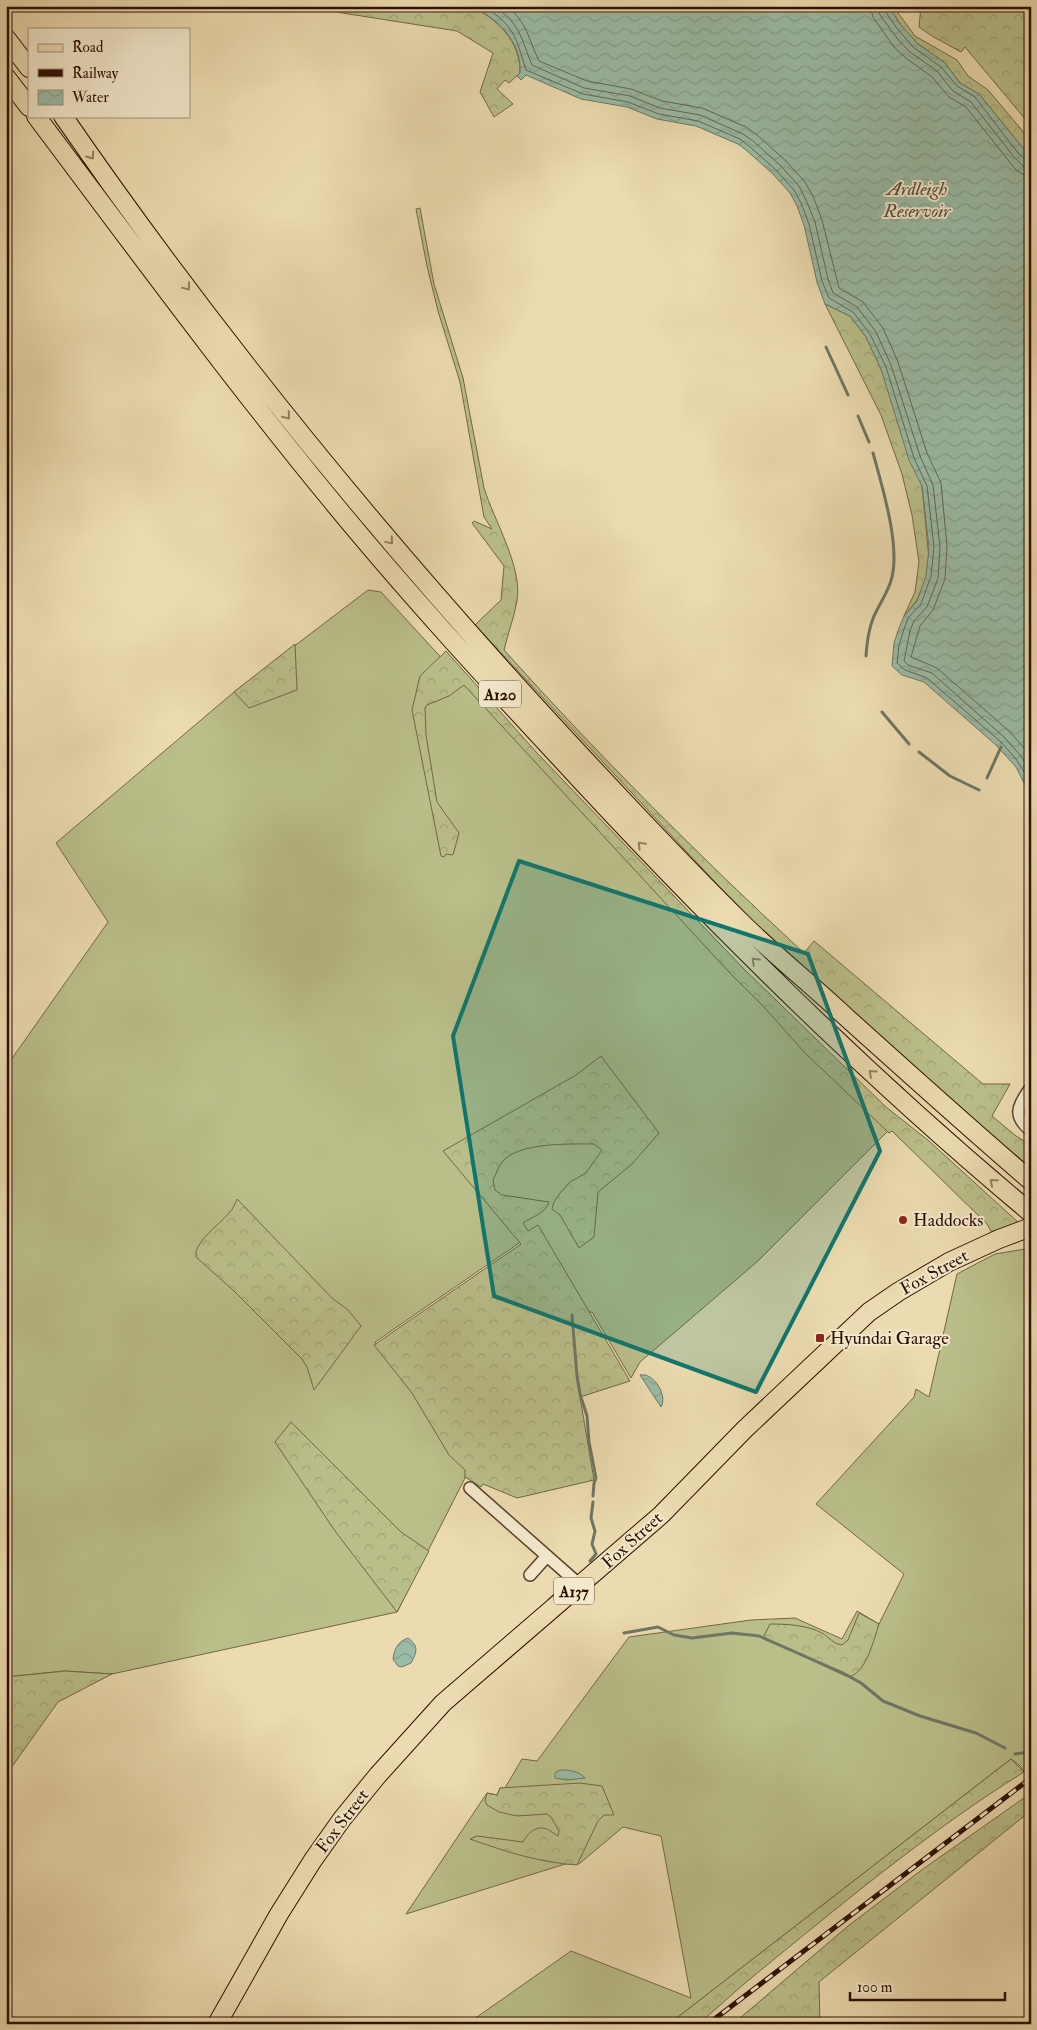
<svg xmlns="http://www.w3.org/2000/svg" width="1037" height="2030" font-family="'IM FELL Double Pica',serif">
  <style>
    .grass { fill: #babf8a; stroke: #736646 }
    .forest { fill: url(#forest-crowns); stroke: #736646 }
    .water { fill: url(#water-waves); stroke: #6e7664 }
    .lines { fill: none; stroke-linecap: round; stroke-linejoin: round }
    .shore { stroke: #636554; stroke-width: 1 }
    .stream { stroke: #6e7664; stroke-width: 3 }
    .minor-casing { stroke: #5c412d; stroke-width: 14 }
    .primary-casing { stroke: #2c0e01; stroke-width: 20 }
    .trunk-casing { stroke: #2c0e01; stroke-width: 20 }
    .minor { stroke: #f3e8cc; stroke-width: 11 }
    .primary { stroke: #ecdbb0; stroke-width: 18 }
    .trunk { stroke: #ecdbb0; stroke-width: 18 }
    .rail-casing { stroke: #2c0e01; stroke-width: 5 }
    .rail { stroke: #f3e8cc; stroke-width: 3; stroke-dasharray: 9; stroke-linecap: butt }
    .oneway { stroke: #967f61 }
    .marked { fill: #0f766e; fill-opacity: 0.2; stroke: #0f766e; stroke-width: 4; stroke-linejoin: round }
    .poi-dot { fill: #8f2418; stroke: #f3e8cc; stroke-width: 2 }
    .labels { text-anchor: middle; stroke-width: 4; stroke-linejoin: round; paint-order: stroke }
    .shield { fill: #f3e8cc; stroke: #684f3e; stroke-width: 1 }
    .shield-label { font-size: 16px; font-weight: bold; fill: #2c0e01 }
    .poi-label { font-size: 18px; fill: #2c0e01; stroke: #f3e8cc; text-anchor: start }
    .street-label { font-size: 18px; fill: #2c0e01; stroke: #f3e8cc }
    .water-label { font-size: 19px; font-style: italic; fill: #524b3b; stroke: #f3e8cc }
  </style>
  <defs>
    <pattern id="forest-crowns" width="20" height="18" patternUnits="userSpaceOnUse" patternTransform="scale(1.25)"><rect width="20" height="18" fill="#babf8a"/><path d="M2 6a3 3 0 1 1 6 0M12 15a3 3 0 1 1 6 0" fill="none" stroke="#a0a375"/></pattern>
    <pattern id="water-waves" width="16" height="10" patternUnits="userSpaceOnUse" patternTransform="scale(1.25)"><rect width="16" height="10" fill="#9abca6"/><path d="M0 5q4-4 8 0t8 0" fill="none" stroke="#85a08d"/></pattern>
  </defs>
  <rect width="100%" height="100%" fill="#ecdbb0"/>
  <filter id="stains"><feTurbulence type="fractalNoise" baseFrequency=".004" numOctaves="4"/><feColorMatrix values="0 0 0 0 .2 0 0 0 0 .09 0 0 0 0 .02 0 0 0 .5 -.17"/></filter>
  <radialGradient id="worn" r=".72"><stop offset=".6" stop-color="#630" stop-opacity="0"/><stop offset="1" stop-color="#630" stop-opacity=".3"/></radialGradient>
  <!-- grass -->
  <path class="grass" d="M368,590L381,592L513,736L893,1126L758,1261L640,1362L631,1378L592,1312L570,1314L522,1241L375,1342L397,1368L466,1468L465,1478L397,1612L112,1674L65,1671L6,1677V1067L108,922L56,843L234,692Z
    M1025,1249L1031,1255V1779L1019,1765L1011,1759L669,2024H467L571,1951L691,1998L661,1836L623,1827L579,1864H565L406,1914L487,1793L497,1795L500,1788H505L522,1759L537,1761L629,1637L751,1620L795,1618L842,1639L857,1611L879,1624L904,1574L816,1504L914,1397L916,1389L929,1397L957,1274L995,1254Z"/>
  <!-- forest -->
  <path class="forest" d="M311,6H470C497,18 521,42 520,73L509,83L505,80L497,89L513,104L494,117L480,92L493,53L457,31L317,9Z
    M888,6H893L915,36L957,60L968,76L988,90L1031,141V158L979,94L960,83L945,63L917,43L903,28Z
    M921,6H1016L1031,16V126L965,47L961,52L932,36L919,27Z
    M420,208L434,284L463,378L484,488C494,520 523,568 517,601C514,618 508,633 504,650C599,756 699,856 804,953L814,941L983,1084H1010L992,1116L1016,1136L1031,1145V1181L771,942L475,625L501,600L504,566L472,523L474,521L492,529L484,517L460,382L438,311L427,266L416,209Z
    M825,304L850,316L866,337L881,369L922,486L929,559L926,578L917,600L904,616L915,592L919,562L912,515L902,474L881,415Z
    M295,644L297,690L249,708L234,692Z
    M446,651L537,753L744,969L886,1107L929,1141L1020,1224L993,1235L987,1224L892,1131L889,1133L805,1053L764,1007L728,971L464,685L449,696L427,705L425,708L426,735L437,802L459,833L453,855L446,854L444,857L441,856L412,710L420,676Z
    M601,1056L659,1133L632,1164L598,1192L594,1237L579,1248L560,1215L552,1209L554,1202L560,1193L570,1182L586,1173L602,1150L594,1144C570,1144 518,1142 502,1162C498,1167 496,1175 493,1180L495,1190L502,1195L549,1202C545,1214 533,1216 523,1223L528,1231L538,1225L630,1381L580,1397L594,1480L517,1498L483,1484L481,1487L465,1477V1470L449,1455L412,1393L374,1345L521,1244L443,1151L576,1075Z
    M237,1199L332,1298L348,1310L361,1326L314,1390L307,1367L302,1359L234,1291L196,1257C193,1243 220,1224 229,1213C233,1209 235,1204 237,1199Z
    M291,1422L401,1532L429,1551L397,1612L335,1531L275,1442Z
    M859,1613L879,1624C874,1639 866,1674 848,1677L763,1638L770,1624C787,1624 807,1625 822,1633C829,1637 833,1644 842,1645L848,1640Z
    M65,1671L112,1674L58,1702L6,1775V1677Z
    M1011,1759L1024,1772C929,1831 842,1904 756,1974C736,1990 718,2008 698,2024H669Z
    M580,1783L602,1786L614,1815H604L598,1821L577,1865C537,1862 507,1852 470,1839L477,1836L523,1842C528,1833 536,1825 547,1829C551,1831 554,1834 558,1836L559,1831L551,1817L547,1814L517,1816L499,1812L487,1805L485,1801L487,1793L497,1795L500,1788Z
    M1031,1793V1816L1023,1817L819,1982L820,2024H733L848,1926L923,1869Z"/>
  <!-- water -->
  <path class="water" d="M471,6H888L900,24L917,43L945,63L960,83L979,94L1031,158V788L1026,787L1016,767L997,746L924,682L902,675L892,666L894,643L899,628L904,616L917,601L926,576L929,548L922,486L909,460L881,369L866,337L850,316L825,304L817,282L804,225L797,206L790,193L773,174L746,150L738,144L696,126L657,119L627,107L581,99L526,75L521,80L517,76L520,73C522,41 497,18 471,6Z
    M640,1375C654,1372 668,1396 661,1407Z
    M408,1638C419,1646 417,1652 411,1663L402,1667L398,1666L393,1659C394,1650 398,1641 408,1638Z
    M560,1770C569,1770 579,1771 585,1778L567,1780L555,1778V1773Z"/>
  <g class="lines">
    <!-- shore -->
    <path class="shore" d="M483,6C516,27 515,36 526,70L583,94L628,102L659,114L698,121L740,139L749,146L776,170L794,190L801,203L809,224L822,281L829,298L853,312L870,334L886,367L914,458L927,486L934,547L931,576L921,604L908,618L904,629L899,645L897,663L905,670L927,678L1001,742L1016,759L1031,783
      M494,6C521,24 521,39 532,65L584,88L630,96L660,108L700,115L743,134L753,141L781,166L799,186L806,200L815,222L828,279L833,293L857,307L876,332L891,365L920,456L933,485L940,547L938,578L927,607L914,621L910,631L904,661L908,665L932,673L1005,738L1021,756L1031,772
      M507,6C528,24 528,38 539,61L587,81L631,89L662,101L702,108L746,127L757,135L786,161L805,182L813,196L822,220L839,288L863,302L883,328L898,362L927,453L941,483L947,546L945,579L933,610L920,626L911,657L937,668L1010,732L1031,756
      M870,6L873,17L894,47L906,58L932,77L949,97L966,107L1016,170L1022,174L1031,175
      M878,6L880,15L900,42L910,52L937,71L953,91L971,102L1014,157L1023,166L1031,168
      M884,6L885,11L896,27L913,47L941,67L957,86L975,97L1018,153L1026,160L1031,161"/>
    <!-- stream -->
    <path class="stream" d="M826,347L848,395
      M858,416L869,442
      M866,656C867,641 869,625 876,612C882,600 889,590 892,577C900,544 882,486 873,453
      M882,712L909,744
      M919,752L950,776L979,790
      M987,778L1001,747
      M572,1315L577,1376L580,1394L587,1416L589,1442L596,1478L594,1483L593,1496
      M590,1561L596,1554L592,1544L595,1531L591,1518L593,1502
      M549,1600L570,1580
      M624,1633L658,1627L674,1635L692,1638L732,1633L759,1636L843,1673L861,1683L883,1701L920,1716L976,1733L1005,1748
      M1015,1754L1030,1752"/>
    <!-- minor casing -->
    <g class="minor-casing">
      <path id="minor" d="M1031,1087C1019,1106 1011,1114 1031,1131
        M470,1488L581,1586
        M530,1575L547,1556"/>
    </g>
    <!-- primary casing -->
    <g class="primary-casing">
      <path id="primary" d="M217,2024L279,1914L313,1860L342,1819L378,1775L443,1703L661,1515L745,1429L869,1312L898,1292L949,1262L999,1239L1031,1227"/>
    </g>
    <!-- trunk casing -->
    <g class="trunk-casing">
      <path id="trunk" d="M6,38L29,68
        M6,77L29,107
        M36,116C133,245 229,376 331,500C404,589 481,673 559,757C707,918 863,1073 1031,1213
        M63,116C207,325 368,523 539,710C606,783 673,855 744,925C777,957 813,986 846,1017C907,1072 968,1127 1031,1181"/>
    </g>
    <!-- minor -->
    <use href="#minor" class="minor"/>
    <!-- primary -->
    <use href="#primary" class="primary"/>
    <!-- trunk -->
    <use href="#trunk" class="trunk"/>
    <!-- rail casing -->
    <g class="rail-casing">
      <path id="rail" d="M708,2024L1031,1778"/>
    </g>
    <!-- rail -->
    <use href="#rail" class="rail"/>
  </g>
  <!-- one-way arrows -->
  <defs><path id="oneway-chevron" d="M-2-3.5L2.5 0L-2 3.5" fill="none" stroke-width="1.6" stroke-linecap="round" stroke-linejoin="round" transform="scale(1.25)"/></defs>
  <g class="oneway">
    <use href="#oneway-chevron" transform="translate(91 156) rotate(55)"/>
    <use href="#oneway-chevron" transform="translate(187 287) rotate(53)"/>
    <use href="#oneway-chevron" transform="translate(287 416) rotate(51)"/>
    <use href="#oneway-chevron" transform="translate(390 541) rotate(50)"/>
    <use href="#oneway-chevron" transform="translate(641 845) rotate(-134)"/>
    <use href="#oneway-chevron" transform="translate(755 961) rotate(-136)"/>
    <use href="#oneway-chevron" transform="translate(872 1073) rotate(-138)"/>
    <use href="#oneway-chevron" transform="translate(993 1182) rotate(-140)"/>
  </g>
  <!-- marked area -->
  <path class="marked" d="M519,861L808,954L880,1151L756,1392L494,1296L453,1036Z"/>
  <!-- markers -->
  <g class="poi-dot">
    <circle cx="903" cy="1220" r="5"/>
    <rect x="815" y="1333" width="10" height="10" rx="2.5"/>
  </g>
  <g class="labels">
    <!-- shield labels -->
    <g class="shield">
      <rect x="479" y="680.5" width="42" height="27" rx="4"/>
      <rect x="554" y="1577.5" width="40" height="27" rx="4"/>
    </g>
    <g class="shield-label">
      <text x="500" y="700">A120</text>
      <text x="574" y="1597">A137</text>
    </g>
    <!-- poi labels -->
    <g class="poi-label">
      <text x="913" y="1226">Haddocks</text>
      <text x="830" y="1344">Hyundai Garage</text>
    </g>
    <!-- street labels -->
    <g class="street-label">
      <text transform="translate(934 1272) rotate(-29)" y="6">Fox Street</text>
      <text transform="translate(632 1540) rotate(-42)" y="6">Fox Street</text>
      <text transform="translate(342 1821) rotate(-53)" y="6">Fox Street</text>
    </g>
    <!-- water labels -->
    <g class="water-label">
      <text x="917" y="195">Ardleigh<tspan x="917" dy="22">Reservoir</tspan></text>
    </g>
  </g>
  <!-- margin -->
  <rect width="1037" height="2030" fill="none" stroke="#ecdbb0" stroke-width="25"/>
  <rect x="8" y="8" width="1022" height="2015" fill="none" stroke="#2c0e01" stroke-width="2.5"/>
  <rect x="12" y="12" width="1012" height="2005" fill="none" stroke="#2c0e01"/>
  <!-- legend -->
  <rect x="28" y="28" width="162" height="90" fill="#f3e8cc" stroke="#a3917b"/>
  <rect x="38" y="44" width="25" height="8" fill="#ecdbb0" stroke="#a3917b"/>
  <text x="72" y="52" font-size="15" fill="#2c0e01">Road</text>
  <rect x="38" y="69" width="25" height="8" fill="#2c0e01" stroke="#a3917b"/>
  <text x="72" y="78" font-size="15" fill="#2c0e01">Railway</text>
  <rect x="38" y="90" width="25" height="15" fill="url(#water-waves)" stroke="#a3917b"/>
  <text x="72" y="102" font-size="15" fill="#2c0e01">Water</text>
  <!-- scale -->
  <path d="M850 1992v8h155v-8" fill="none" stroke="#2c0e01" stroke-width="2.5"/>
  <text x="857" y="1992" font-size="15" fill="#2c0e01" stroke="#f3e8cc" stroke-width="4" paint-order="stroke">100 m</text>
  <rect width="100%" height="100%" filter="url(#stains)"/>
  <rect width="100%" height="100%" fill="url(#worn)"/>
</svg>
